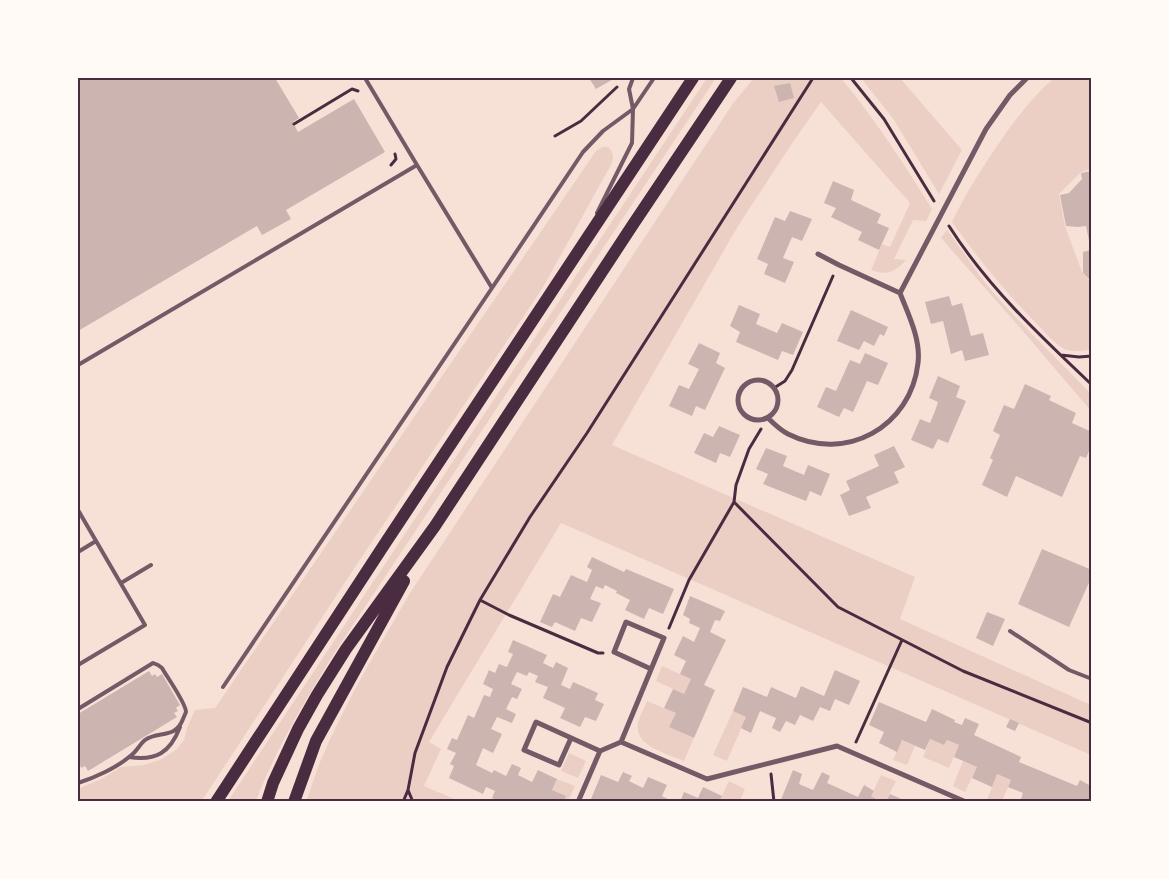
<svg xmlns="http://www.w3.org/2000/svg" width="1169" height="879" font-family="Inter,sans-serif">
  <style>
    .green { fill: #ebcfc5 }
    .building { fill: #ccb4b1 }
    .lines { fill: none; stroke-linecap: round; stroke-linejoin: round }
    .path { stroke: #4a2c40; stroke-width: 3 }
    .service { stroke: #755966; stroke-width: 4 }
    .minor { stroke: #755966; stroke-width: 5 }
    .primary { stroke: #4a2c40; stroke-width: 12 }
    .neatline { fill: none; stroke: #4a2c40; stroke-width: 2 }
  </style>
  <rect width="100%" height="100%" fill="#f7e1d7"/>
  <!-- green -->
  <path class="green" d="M707,78H716L333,655C304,703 276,748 256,801H228Z
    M754,78H841C875,119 904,164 932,209L926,221L913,220L894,259L906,260C895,272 887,276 871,270L882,244L890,247L910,203L821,102L791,145L738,226L612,445L915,577L900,619L1091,705V755L561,523L429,742L441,749L424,786L459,801L306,802C311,788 315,775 320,762C345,703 378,648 410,593L734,102Z
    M861,78H900L962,150L939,194L894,120Z
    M1054,78H1091V169L1081,172L1059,194L1065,226L1082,272L1091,283V350C1082,351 1069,353 1061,347C1052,341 1044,331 1036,323C1005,292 978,258 952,222C964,197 978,174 993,152C1011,125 1030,99 1054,78Z
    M602,147H608C614,153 614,157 611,165L542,289L361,558L205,796L200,802L78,801V789L101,779L121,767L144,765L162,759L177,749L184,740L187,728L195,710L215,708L596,151Z
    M947,230C959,246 971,263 983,280C1016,321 1055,356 1091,394V411L1022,330L941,238Z
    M662,666L691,679L684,694L656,681Z
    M647,701L676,713L669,727L694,738L684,761C668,754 633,746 638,723C640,716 644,708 647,701Z
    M733,711L746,717L727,761L713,755Z
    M930,739L944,745L947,740L959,745L949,768L923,757Z
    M902,740L915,746L907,765L893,760Z
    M569,753L586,761L578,778L561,771Z
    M963,761L977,767L965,792L953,786Z
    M997,774L1011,780L1002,801H990L987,800Z
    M881,775L896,781L886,801H882L871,796Z
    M557,779L575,786L568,801H563L565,796L552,790Z
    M729,781L745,789L740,801L719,802Z"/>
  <!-- building -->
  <path class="building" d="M78,78H275L299,118L293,122L298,132L354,99L385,152L286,210L291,219L262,235L257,226L78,331Z
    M589,78H615L596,89Z
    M790,83L794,98L779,102L774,86Z
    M1092,171V282L1083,273V252L1091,250L1086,226L1078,227L1066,226L1060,195L1069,193L1082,179L1081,173Z
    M833,181L854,190L851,200L881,214L877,223L889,228L879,250L858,240L862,232L831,217L836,208L824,203Z
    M790,211L812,219L802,241L792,237L783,258L794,262L785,283L764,274L768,264L757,259L775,217L785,221Z
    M949,296L952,306L962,303L971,336L983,333L989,355L965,361L962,350L951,354L943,321L931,324L925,302Z
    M739,305L760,314L756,324L777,333L782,323L803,332L793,355L782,351L778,360L736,342L740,332L730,326Z
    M851,310L888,327L884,336L880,334L874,346L864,341L859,350L837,341Z
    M699,343L720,353L716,363L725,368L705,410L696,406L692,416L669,406L679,385L689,389L699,369L688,364Z
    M865,353L888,363L878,385L867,381L853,412L844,408L839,417L817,407L826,387L836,391L850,360L860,364Z
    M938,376L960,386L956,397L966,401L948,443L938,439L933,449L911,440L920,419L930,423L935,411L938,402L929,398Z
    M1025,384L1051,396L1049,400L1076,413L1072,423L1092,432V444L1086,458L1080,456L1062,497L1016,476L1007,497L982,485L993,460L990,458L1000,435L993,431L1004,405L1014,409Z
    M719,426L740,435L730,457L720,453L716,463L694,453L704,433L713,437Z
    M894,446L905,467L894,472L899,483L866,497L871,508L849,516L840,495L850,490L846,481L879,466L874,455Z
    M766,448L787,456L783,466L804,475L808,465L830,474L821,496L810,491L806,501L763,484L768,474L756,469Z
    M1042,549L1092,570V576L1069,627L1018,604Z
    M592,557L624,572L626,569L674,589L663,614L649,608L644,619L627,611L625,610L630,600L616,593L617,591L605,585L603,589L596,586L590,599L601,603L592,622L581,618L575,631L555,622L552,627L540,622L553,594L560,597L571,575L587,582L592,570L587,567Z
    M690,596L725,611L720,621L715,620L710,632L726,640L704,685L715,690L694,738L669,727L676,713L664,708L673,689L684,694L691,679L680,674L686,661L674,655L683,636L694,642L700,628L689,623L690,619L683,615Z
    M987,612L1005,619L993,646L976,638Z
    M513,640L547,655L543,663L553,668L556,662L568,668L561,685L570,689L573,682L598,693L595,700L604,704L596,721L585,717L580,727L560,718L565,708L543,698L548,687L535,682L538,676L529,672L527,676L517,672L511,684L522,689L517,699L512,697L506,709L516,714L512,723L497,717L491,729L502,734L494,751L493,753L483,748L476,765L492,773L494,770L506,776L512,764L521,768L518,775L532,782L538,770L540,771L557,779L552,790L566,796L563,802H513L508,799L506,802H500L492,798L495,791L486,787L483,794L449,778L454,766L450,764L456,753L447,749L452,738L457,740L468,715L474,718L484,695L490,697L493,689L483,684L489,670L495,673L499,664L507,667L513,654L508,652Z
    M835,670L860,681L849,705L835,699L830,711L820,707L813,721L800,715L795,725L786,721L780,732L772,728L776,718L760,711L751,733L741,728L746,717L733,711L743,687L767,697L771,687L796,698L801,686L824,696Z
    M149,671L152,676L155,674L157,677L162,674L180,705L176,708L178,711L174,713L177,717L88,771L85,766L81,768L80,765L78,767V714Z
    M879,702L926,722L932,709L955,720L954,722L962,725L965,718L979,724L974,735L1021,757L1019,762L1077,786L1080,780L1091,786L1090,789H1092V802H1064L1059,799L1058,802H1020L1023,793L1008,787L1011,780L997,774L992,787L972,778L977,767L954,757L959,745L947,740L944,745L930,739L925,750L902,740L897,752L879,743L884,732L869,725Z
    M1010,719L1019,723L1015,731L1006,727Z
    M793,770L802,774L799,784L813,790L822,772L830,776L827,783L858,797L864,785L874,791L871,796L882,802H780Z
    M623,772L632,776L629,781L643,788L648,777L667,785L662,796L674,802H595L591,799L601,775L618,782Z
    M703,787L722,796L719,802H680L684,792L698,798Z
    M890,794L908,802H886Z"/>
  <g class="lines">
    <!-- path -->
    <path class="path" d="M851,78L884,119L934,201
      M294,124L352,89L358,91
      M555,136L581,121L617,87
      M391,165L396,159L395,154
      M949,226C987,286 1040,336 1092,385
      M1061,355L1079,357L1092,356
      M774,388L785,381L792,370L833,276
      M734,502L838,607L963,671L1092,723
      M480,600L509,615L598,653H603
      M669,628L689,580L734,502L736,485L749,449L761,429
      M856,742L902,640
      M771,774L774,802
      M403,802L408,790
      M413,802L408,790L415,753L447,667L480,600L530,517L587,433L813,78"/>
    <!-- service -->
    <path class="service" d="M365,78L417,165
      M597,213L632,143L633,109L629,89L633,78
      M78,365L417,165L492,288L583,152L603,131L633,109L654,78
      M78,510L145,625L78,665
      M78,552L96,541
      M121,583L151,565
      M1010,631L1069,670L1092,679
      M223,687L492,288
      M78,709L153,663L158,665L162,668C167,677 186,703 186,712C186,712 183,719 183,719C175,740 158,730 145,740C139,745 136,753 129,757C116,768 94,778 78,783
      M129,757C156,761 170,753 180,727"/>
    <!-- minor -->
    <path class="minor" d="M900,293L986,129L1010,95L1027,78
      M738 400a20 20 0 1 1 40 0a20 20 0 1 1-40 0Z
      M768,418C774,424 780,430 788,434C846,463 911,427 918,363C921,339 908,314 900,293L839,265L818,254
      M651,669L614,652L626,622L664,638L621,742L707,779L837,746L966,802
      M571,738L559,765L524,750L536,722L600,751
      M578,802L600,751L621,742"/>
    <!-- primary -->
    <path class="primary" d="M216,802L384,545L693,78
      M267,802L273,783L298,729L317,695L346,649L435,526L632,226L731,78
      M294,802L316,741L404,581"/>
  </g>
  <!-- border -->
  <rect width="1169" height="879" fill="none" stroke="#fffaf5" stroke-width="158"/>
  <rect x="79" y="79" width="1011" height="721" class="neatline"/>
</svg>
